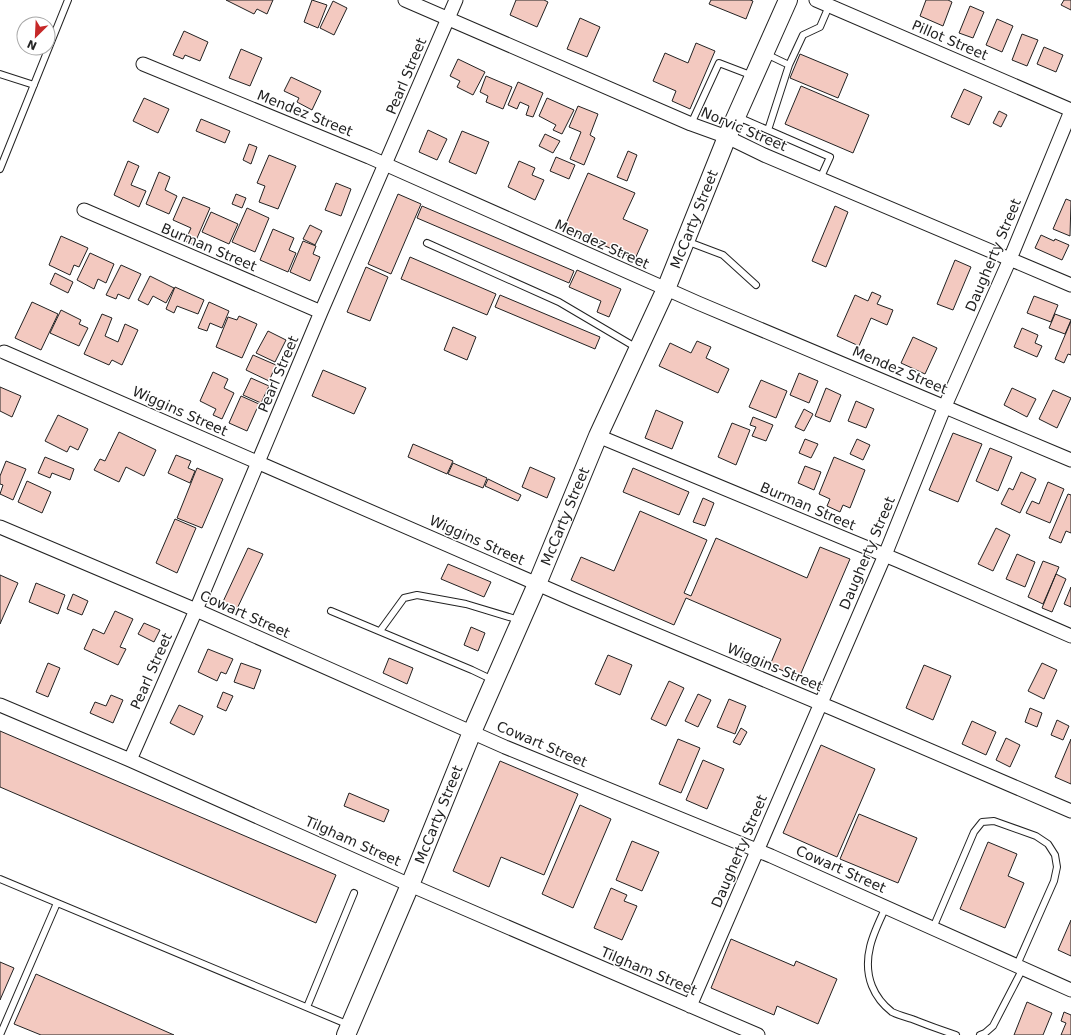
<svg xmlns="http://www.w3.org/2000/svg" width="1071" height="1035" font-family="'DejaVu Sans',sans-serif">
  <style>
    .building { fill: #f3c9c0; stroke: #222 }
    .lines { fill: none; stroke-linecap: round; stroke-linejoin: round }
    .service-casing { stroke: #222; stroke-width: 8 }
    .minor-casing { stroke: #222; stroke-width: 15 }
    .secondary-casing { stroke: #222; stroke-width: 20 }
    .service { stroke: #fff; stroke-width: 6 }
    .minor { stroke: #fff; stroke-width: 13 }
    .secondary { stroke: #fff; stroke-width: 18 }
    .labels { text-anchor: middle; stroke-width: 3; stroke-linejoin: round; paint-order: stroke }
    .street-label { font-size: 14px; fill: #222; stroke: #fff }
  </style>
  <rect width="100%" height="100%" fill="#fff"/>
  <!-- building -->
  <path class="building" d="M226,0H273L267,14L257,9L254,14Z
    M312,0L327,5L318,28L304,22Z
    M516,0H544L548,2L537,27L510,15Z
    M711,0H750L753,1L746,19L709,4Z
    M926,0H948L952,2L943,26L920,16Z
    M1064,0H1071V10L1061,5Z
    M333,1L347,8L334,35L320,28Z
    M970,6L984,12L973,38L959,33Z
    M580,18L600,27L587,57L567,49Z
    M997,19L1013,26L1002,52L986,45Z
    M184,31L208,42L200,61L185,55L183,59L173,55Z
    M1022,34L1038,40L1027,66L1012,60Z
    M696,43L715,51L690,109L672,101L676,91L653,81L665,53L688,63Z
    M1044,47L1063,55L1056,72L1037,64Z
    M241,49L262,58L250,86L229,78Z
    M800,54L848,74L838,98L790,78Z
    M458,59L485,72L473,95L457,87L460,81L450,76Z
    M486,76L512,87L503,109L486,102L488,96L480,92Z
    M291,77L321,91L312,110L297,102L299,98L284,91Z
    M518,82L543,93L533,117L526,115L529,106L520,102L517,109L508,105Z
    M801,86L869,115L853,153L785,124Z
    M964,89L982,97L969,125L951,117Z
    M144,98L169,109L158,133L133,121Z
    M547,98L574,110L562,134L553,130L556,125L539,116Z
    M578,106L598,114L590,135L595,138L584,165L570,159L581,132L569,127Z
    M999,111L1007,115L1001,127L993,123Z
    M201,119L230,131L225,143L196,131Z
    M428,130L447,139L437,160L419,152Z
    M462,131L489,142L476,174L449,162Z
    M545,134L560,141L553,153L539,146Z
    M249,144L257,147L251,164L243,160Z
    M628,151L637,155L627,181L617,177Z
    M269,155L296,166L278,209L259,202L265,186L257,183Z
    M556,157L575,165L569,179L550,171Z
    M128,161L139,166L131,185L146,191L139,207L114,195Z
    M519,161L535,168L532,175L544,180L535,200L508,187Z
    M159,172L170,177L165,190L177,196L169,214L146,204Z
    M588,173L635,193L623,219L648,230L635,259L564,228Z
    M336,183L351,189L341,216L325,210Z
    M236,194L246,198L242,208L232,204Z
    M398,194L421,204L391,274L368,264Z
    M183,197L210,208L194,245L185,241L191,228L173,220Z
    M1066,199L1071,201L1070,236L1053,229Z
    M422,206L574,271L569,283L417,218Z
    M835,206L848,212L826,267L812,261Z
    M247,208L269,218L255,252L232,242Z
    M211,212L238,224L229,244L202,232Z
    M310,225L322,231L315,245L303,239Z
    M273,229L294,238L289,250L296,253L288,272L260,260Z
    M1041,235L1054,241L1055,239L1069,245L1062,260L1035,248Z
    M61,236L88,248L79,267L74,265L70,275L49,265Z
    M303,241L316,246L313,254L320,257L310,281L290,272Z
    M90,253L114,264L106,283L98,279L94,289L77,280Z
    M410,257L496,294L487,315L401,279Z
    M955,260L971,267L953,310L937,304Z
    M121,265L141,274L129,299L118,294L116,299L106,295Z
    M366,267L388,277L370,321L347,312Z
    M577,270L621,289L609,317L597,312L601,301L569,287Z
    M55,273L73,282L68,293L50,284Z
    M150,276L174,288L166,303L153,296L148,305L138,300Z
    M175,287L204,300L198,314L177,306L174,313L166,309Z
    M872,292L881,296L877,304L893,310L887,325L871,318L859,346L837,336L855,295L868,301Z
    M500,295L600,337L595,349L495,307Z
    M1034,296L1058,305L1051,322L1027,313Z
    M32,302L58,314L41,350L15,338Z
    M209,302L229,311L222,328L210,323L207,331L198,328Z
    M61,310L81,320L79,324L88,328L79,346L50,333Z
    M102,314L112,318L105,336L118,342L125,324L138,330L122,365L112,360L109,365L84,354Z
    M1055,314L1071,320L1065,334L1049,328Z
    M239,316L257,324L242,358L216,347L228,317L237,320Z
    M1071,321V355L1068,354L1064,363L1055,359Z
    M453,327L476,337L467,360L444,350Z
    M1022,328L1038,335L1035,343L1042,346L1037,357L1014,347Z
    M268,331L286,340L275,362L256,353Z
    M913,337L937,348L925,374L901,363Z
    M697,341L711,347L706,358L729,369L718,393L659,366L670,343L691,353Z
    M253,355L276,365L269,381L246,370Z
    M323,370L366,388L354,414L312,396Z
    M213,372L228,379L224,388L234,393L222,419L213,415L216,409L200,401Z
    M799,373L818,381L809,403L790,395Z
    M251,378L269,386L261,403L243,395Z
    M761,380L787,391L776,418L749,407Z
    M0,387L21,396L12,417L0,411Z
    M826,388L841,395L830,422L815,416Z
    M1012,388L1036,399L1027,417L1004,405Z
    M1053,390L1071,398L1057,428L1039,419Z
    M241,396L259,404L247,431L229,423Z
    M856,401L874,409L866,428L848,421Z
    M804,409L813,414L804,431L795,427Z
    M656,410L683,422L672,449L645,438Z
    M58,415L88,429L78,450L70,446L67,452L45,441Z
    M753,417L773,425L766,441L752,436L756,427L750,425Z
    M732,423L750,430L736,465L718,457Z
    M119,432L156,450L144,476L126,467L119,482L94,470L100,459L105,461Z
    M953,433L982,444L958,502L929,490Z
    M805,439L818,444L811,458L799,453Z
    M857,439L870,445L863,460L850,454Z
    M413,444L453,461L447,474L408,457Z
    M990,448L1012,457L998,491L976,481Z
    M176,455L191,461L188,468L195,471L190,483L168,473Z
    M45,457L74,469L70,480L52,473L50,478L38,473Z
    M834,457L865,470L850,508L843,505L840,512L827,506L830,499L819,494Z
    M6,461L26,469L13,500L0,494L3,485L0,484V476Z
    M453,463L487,478L483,488L448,474Z
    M805,466L821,472L814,490L798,483Z
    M530,467L555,478L547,498L522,487Z
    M197,468L223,479L202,528L177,518Z
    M633,468L689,492L679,515L623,492Z
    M1021,472L1036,479L1020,513L1001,504L1009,488L1013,490Z
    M488,479L521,495L518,501L485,486Z
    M27,481L51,492L42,513L18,502Z
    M1048,482L1064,489L1050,523L1026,513L1032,501L1039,504Z
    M1068,494L1071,495V533L1066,531L1061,543L1049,538Z
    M703,498L714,503L705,526L693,522Z
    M640,511L707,540L684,593L691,596L716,538L807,578L820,547L850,559L799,678L770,665L781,639L686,598L674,625L571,580L581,557L614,571Z
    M175,519L196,528L177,573L156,563Z
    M996,528L1010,535L993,571L978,564Z
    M248,548L263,554L235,613L221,606Z
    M1017,554L1035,562L1025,587L1006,579Z
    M1043,561L1059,567L1043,604L1028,597Z
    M448,564L491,582L484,597L441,579Z
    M1056,574L1066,579L1052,612L1042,608Z
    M0,575L18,583L0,624Z
    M36,583L65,595L58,614L29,602Z
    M1071,587V607L1064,604Z
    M73,594L88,601L82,615L67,609Z
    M115,611L133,619L120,647L126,649L118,665L84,649L93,629L104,634Z
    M144,623L160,630L154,642L138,634Z
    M471,627L485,633L478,651L464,645Z
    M208,649L233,659L226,674L221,672L217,681L198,672Z
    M608,655L632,665L620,695L595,684Z
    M389,658L413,668L407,684L383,673Z
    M48,663L60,668L48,697L36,692Z
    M241,663L261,670L254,689L234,682Z
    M1042,663L1057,670L1044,699L1028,691Z
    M924,665L951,676L933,720L906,708Z
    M669,681L684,688L666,726L651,719Z
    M223,692L233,696L226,711L217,707Z
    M698,694L711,700L698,727L685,721Z
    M111,695L123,700L113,723L90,713L95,702L106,706Z
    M729,699L746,706L735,734L717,727Z
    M179,705L203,716L194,735L170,723Z
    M1030,708L1042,713L1037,727L1025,722Z
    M1057,720L1069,726L1063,740L1051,735Z
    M972,721L996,732L986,755L962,744Z
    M741,728L747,732L740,745L733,742Z
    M0,731L336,875L316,923L0,787Z
    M1006,738L1020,745L1010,767L996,760Z
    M678,739L700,748L681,793L659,784Z
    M1071,739V784L1055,777Z
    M821,745L875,769L837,857L783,833Z
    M703,760L724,769L707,809L686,800Z
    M500,761L578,794L544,875L501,857L489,887L453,871Z
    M349,793L389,810L384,822L344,806Z
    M580,805L611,819L573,908L542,894Z
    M859,814L917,838L898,883L840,859Z
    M632,841L659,852L642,891L616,880Z
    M988,842L1017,854L1008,876L1024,883L1005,928L960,909Z
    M611,888L627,895L624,901L637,906L622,940L594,928Z
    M1071,920V956L1058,950Z
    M731,939L794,966L796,961L837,979L818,1024L777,1006L774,1015L711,988Z
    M0,962L14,968L0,1000Z
    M36,974L174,1035H41L14,1024Z
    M1027,1002L1052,1013L1043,1035H1014Z
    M1064,1012L1071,1015V1035H1061L1066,1023L1061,1021Z"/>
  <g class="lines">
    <!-- service casing -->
    <g class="service-casing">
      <path id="service" d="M766,54L789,65L768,130L830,157L820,179
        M789,65L803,35L820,27L829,6
        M0,74L34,85
        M738,117L768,130
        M691,124L719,63L753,76
        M0,169L68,0
        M686,241L723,255L756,285
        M427,243L559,302L637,348
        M331,611L472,670L493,680
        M380,631L404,598L417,595L466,604L519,620
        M0,879L349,1025
        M886,907C874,932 861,958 872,986C876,996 883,1005 892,1012C898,1015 906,1017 912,1019C927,1025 941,1030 956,1035
        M933,928L974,832L982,822L994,821L1036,836L1048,844L1055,855L1057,867L1054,881L1017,965
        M307,1007L354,893
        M0,1035L57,903
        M980,1035L985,1033L993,1026L1023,968"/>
    </g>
    <!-- minor casing -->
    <g class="minor-casing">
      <path id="minor" d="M405,0L691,124L727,137L764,155L1071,285
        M816,0L1071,110
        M143,64L369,157L698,303L1071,460
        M84,210L321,312
        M4,352L574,600L836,710L1071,811
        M598,436L899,561L1071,636
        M0,527L196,610L505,747L771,856L1071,990
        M0,705L130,760L410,885L758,1035
        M130,760L196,610L321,312L456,0
        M690,1006L885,555L945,406L1010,259L1071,111"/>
    </g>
    <!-- secondary casing -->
    <g class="secondary-casing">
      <g id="secondary">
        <path id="s1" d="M346,1035L410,885L472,732L537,584L598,436L666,289L727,137L788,0"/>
      </g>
    </g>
    <!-- service -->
    <use href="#service" class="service"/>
    <!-- minor -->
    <use href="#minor" class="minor"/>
    <!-- secondary -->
    <use href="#secondary" class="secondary"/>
  </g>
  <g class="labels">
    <!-- street labels -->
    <g class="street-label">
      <text transform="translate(950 40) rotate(23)" y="5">Pillot Street</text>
      <text transform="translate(406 76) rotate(-67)" y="5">Pearl Street</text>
      <text transform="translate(305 113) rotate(22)" y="5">Mendez Street</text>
      <text transform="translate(744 129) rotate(23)" y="5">Norvic Street</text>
      <text dy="5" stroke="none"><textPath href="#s1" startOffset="887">McCarty Street</textPath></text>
      <text transform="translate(602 244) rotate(24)" y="5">Mendez Street</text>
      <text transform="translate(209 247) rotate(23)" y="5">Burman Street</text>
      <text transform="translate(993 255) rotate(-67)" y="5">Daugherty Street</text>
      <text transform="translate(900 370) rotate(23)" y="5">Mendez Street</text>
      <text transform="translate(278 374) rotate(-67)" y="5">Pearl Street</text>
      <text transform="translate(180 411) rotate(24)" y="5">Wiggins Street</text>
      <text transform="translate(808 506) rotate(23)" y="5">Burman Street</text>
      <text dy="5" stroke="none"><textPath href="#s1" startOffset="563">McCarty Street</textPath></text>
      <text transform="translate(477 540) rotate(24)" y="5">Wiggins Street</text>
      <text transform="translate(867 553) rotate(-67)" y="5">Daugherty Street</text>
      <text transform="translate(245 614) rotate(24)" y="5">Cowart Street</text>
      <text transform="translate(775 667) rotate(23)" y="5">Wiggins Street</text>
      <text transform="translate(151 671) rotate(-66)" y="5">Pearl Street</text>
      <text transform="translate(542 744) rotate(23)" y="5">Cowart Street</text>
      <text dy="5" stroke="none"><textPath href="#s1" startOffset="239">McCarty Street</textPath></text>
      <text transform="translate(353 841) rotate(24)" y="5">Tilgham Street</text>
      <text transform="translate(739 851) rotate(-67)" y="5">Daugherty Street</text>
      <text transform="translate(841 869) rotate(24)" y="5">Cowart Street</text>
      <text transform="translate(649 971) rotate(23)" y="5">Tilgham Street</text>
    </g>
  </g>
  <!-- north arrow -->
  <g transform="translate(36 36) rotate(204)"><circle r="19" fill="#ffffff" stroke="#a7a7a7"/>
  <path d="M0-3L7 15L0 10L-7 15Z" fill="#c62828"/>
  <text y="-6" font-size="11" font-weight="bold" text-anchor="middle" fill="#222222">N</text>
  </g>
</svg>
